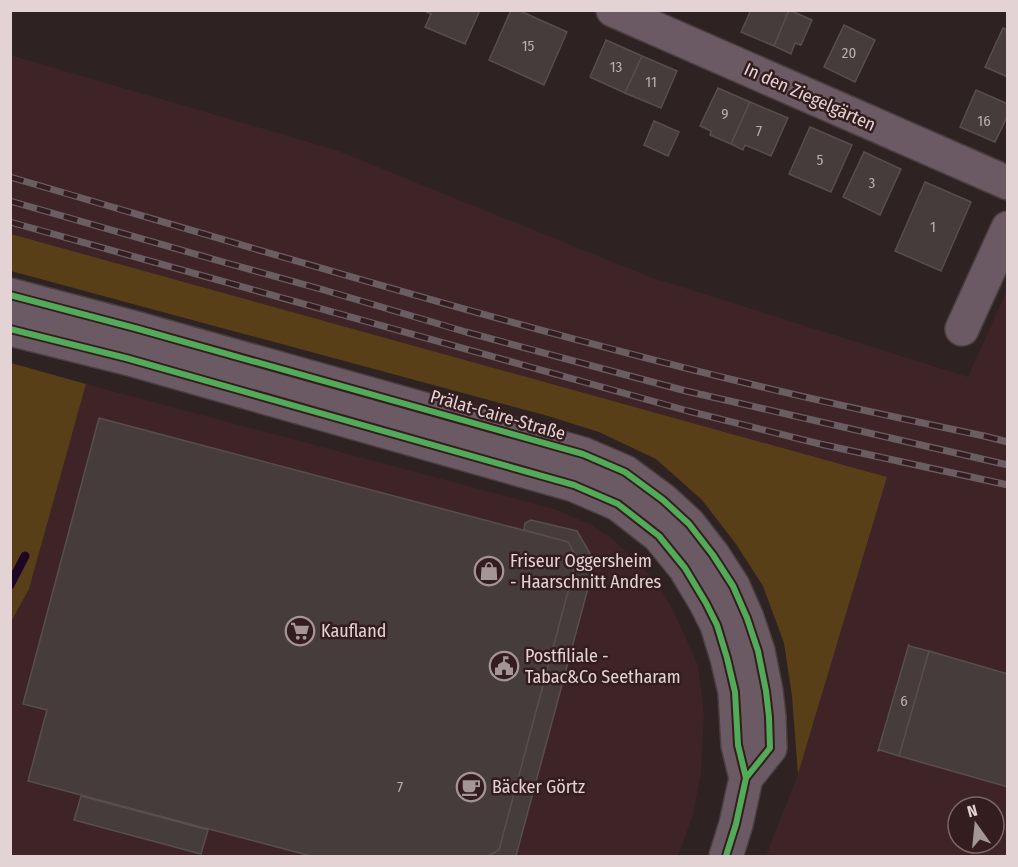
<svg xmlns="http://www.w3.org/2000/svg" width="1018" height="867" font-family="'Fira Sans Condensed',sans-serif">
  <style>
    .built { fill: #3e2426; fill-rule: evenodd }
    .green { fill: #593f18 }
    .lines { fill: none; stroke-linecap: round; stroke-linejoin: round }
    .stream { stroke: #1e0627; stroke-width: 9 }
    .building { fill: #463c3b; stroke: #584e4c; stroke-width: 1.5 }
    .minor-casing { stroke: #4a3f40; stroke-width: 36 }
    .minor { stroke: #6b5a64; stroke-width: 33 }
    .rail-casing { stroke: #6a5e63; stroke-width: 7 }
    .rail { stroke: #331d1f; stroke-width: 4.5; stroke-dasharray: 14; stroke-linecap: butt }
    .cycleway-casing { stroke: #331d1f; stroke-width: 10 }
    .cycleway { stroke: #51ab58; stroke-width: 6 }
    .labels { text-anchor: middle; stroke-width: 5; stroke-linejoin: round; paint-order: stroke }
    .number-label { font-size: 15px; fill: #bcadae }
    .street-label { font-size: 18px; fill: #e3d3d4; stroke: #331d1f }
    .poi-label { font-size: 18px; fill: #e3d3d4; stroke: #331d1f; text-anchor: start }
  </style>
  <rect width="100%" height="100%" fill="#2e2223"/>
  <!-- built -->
  <path class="built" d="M10,55L336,150L650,277L968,377L1007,290V856H766L798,774L887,477L11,234ZM958,807H994V843H958Z
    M86,384L554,509L590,524L611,538L633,558L657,583L672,608L698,665L704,713L701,772L693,815L678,856H11V622L29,589Z"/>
  <!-- green -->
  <path class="green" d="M11,234L887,477L798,774L792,696L784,643L763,586L736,544L702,500L656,459L599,432L548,416L11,271Z
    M11,363L86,384L29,589L11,622Z"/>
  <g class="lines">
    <!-- stream -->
    <path class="stream" d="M10,585L25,556"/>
  </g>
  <!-- building -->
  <path class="building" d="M423,10H480L465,44L425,27L431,14Z
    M511,10H518L567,32L544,85L489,60Z
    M751,10H789L774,46L741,32Z
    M789,10L812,20L801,45L795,43L791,54L774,46Z
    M844,25L875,40L855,82L824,67Z
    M1003,28L1008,30V77L985,67Z
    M606,40L642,56L625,93L590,77Z
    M642,56L677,71L661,108L625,93Z
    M718,88L750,102L731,144L710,135L711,131L700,126Z
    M976,90L1008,104V115L995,142L960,127Z
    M750,102L788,118L771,156L745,145L743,150L731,144Z
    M654,121L679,132L668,156L644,145Z
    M810,127L852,145L831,192L789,174Z
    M864,152L901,169L880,215L843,197Z
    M925,182L971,202L941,271L895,251Z
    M99,418L568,542L577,558L499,850L488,856H311L28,781L47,710L23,704Z
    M531,520L577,531L595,562L516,856H488L499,850L577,558L568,542L524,530L525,523Z
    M909,644V646L929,651L899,756L880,750L878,751Z
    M929,651L1008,674V787L899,756Z
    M81,796L208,830L201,854L74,820Z"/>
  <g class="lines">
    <!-- minor casing -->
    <g class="minor-casing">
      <path id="minor" d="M613,10L1008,183
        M10,295L135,328L583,454L625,472L663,500L689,524L713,555L733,586L747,618L758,651L766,691L769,717L770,748L746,778L736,824L726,856
        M10,329L126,358L574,485L618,504L659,536L685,568L706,603L717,625L727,658L735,692L738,745L746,778
        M962,329L1008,228"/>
    </g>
    <!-- minor -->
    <use href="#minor" class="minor"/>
    <!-- rail casing -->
    <g class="rail-casing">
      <path id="rail" d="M10,177C253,248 496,322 742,382C822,402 903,419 984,436L1008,442
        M10,201L223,262L324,290L466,332L686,391L1008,465
        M10,222L688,411L820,444L1008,485"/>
    </g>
    <!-- rail -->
    <use href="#rail" class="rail"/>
    <!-- cycleway casing -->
    <g class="cycleway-casing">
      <path id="cycleway" d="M10,295L135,328L583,454L625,472L663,500L689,524L713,555L733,586L747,618L758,651L766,691L769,717L770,748L746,778L736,824L726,856
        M10,329L126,358L574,485L618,504L659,536L685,568L706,603L717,625L727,658L735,692L738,745L746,778"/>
    </g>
    <!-- cycleway -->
    <use href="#cycleway" class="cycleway"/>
  </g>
  <!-- icons -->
  <defs>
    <g id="shop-ring" transform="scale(1.5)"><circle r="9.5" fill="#331d1f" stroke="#a49596" stroke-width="1.5"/><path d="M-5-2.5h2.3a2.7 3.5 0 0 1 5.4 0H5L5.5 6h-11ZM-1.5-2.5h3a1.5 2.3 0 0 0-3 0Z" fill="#a49596"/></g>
    <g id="supermarket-ring" transform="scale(1.5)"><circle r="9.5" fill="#331d1f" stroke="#a49596" stroke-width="1.5"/><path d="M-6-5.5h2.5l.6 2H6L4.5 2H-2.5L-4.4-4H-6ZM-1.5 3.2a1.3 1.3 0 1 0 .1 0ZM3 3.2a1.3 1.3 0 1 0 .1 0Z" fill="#a49596"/></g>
    <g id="civic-ring" transform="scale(1.5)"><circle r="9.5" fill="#331d1f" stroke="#a49596" stroke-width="1.5"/><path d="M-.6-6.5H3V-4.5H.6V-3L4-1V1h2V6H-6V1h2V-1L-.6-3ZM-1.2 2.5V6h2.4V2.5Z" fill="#a49596"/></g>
    <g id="cafe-ring" transform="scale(1.5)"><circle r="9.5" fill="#331d1f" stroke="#a49596" stroke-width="1.5"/><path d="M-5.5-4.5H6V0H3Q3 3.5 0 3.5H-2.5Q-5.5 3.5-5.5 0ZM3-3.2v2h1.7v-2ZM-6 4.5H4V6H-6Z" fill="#a49596"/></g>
  </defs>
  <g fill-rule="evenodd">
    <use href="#shop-ring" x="489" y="571"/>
    <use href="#supermarket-ring" x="300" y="631"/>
    <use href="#civic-ring" x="504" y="666"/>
    <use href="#cafe-ring" x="471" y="787"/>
  </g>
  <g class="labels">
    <!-- number labels -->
    <g class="number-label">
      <text x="528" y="51">15</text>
      <text x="849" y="58">20</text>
      <text x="616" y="72">13</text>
      <text x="651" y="87">11</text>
      <text x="725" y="119">9</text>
      <text x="984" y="126">16</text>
      <text x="759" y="136">7</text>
      <text x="820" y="165">5</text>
      <text x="872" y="188">3</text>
      <text x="933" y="232">1</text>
      <text x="904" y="706">6</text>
      <text x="400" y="792">7</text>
    </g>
    <!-- street labels -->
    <g class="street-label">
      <text transform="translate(810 97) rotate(24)" y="6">In den Ziegelgärten</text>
      <text transform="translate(498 415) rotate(16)" y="6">Prälat-Caire-Straße</text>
    </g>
    <!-- poi labels -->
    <g class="poi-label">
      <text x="510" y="567">Friseur Oggersheim<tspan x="510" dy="21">- Haarschnitt Andres</tspan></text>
      <text x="321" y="637">Kaufland</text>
      <text x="525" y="662">Postfiliale -<tspan x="525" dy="21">Tabac&amp;Co Seetharam</tspan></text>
      <text x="492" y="793">Bäcker Görtz</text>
    </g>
  </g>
  <!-- border -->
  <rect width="1018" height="867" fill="none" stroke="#e3d3d4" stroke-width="24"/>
  <!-- north arrow -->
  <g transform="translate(976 825) rotate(345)"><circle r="28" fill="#331d1f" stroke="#796667" stroke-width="1.5"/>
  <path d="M0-4.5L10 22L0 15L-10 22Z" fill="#a49596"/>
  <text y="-9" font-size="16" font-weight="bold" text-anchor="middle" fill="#e3d3d4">N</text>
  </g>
</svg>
